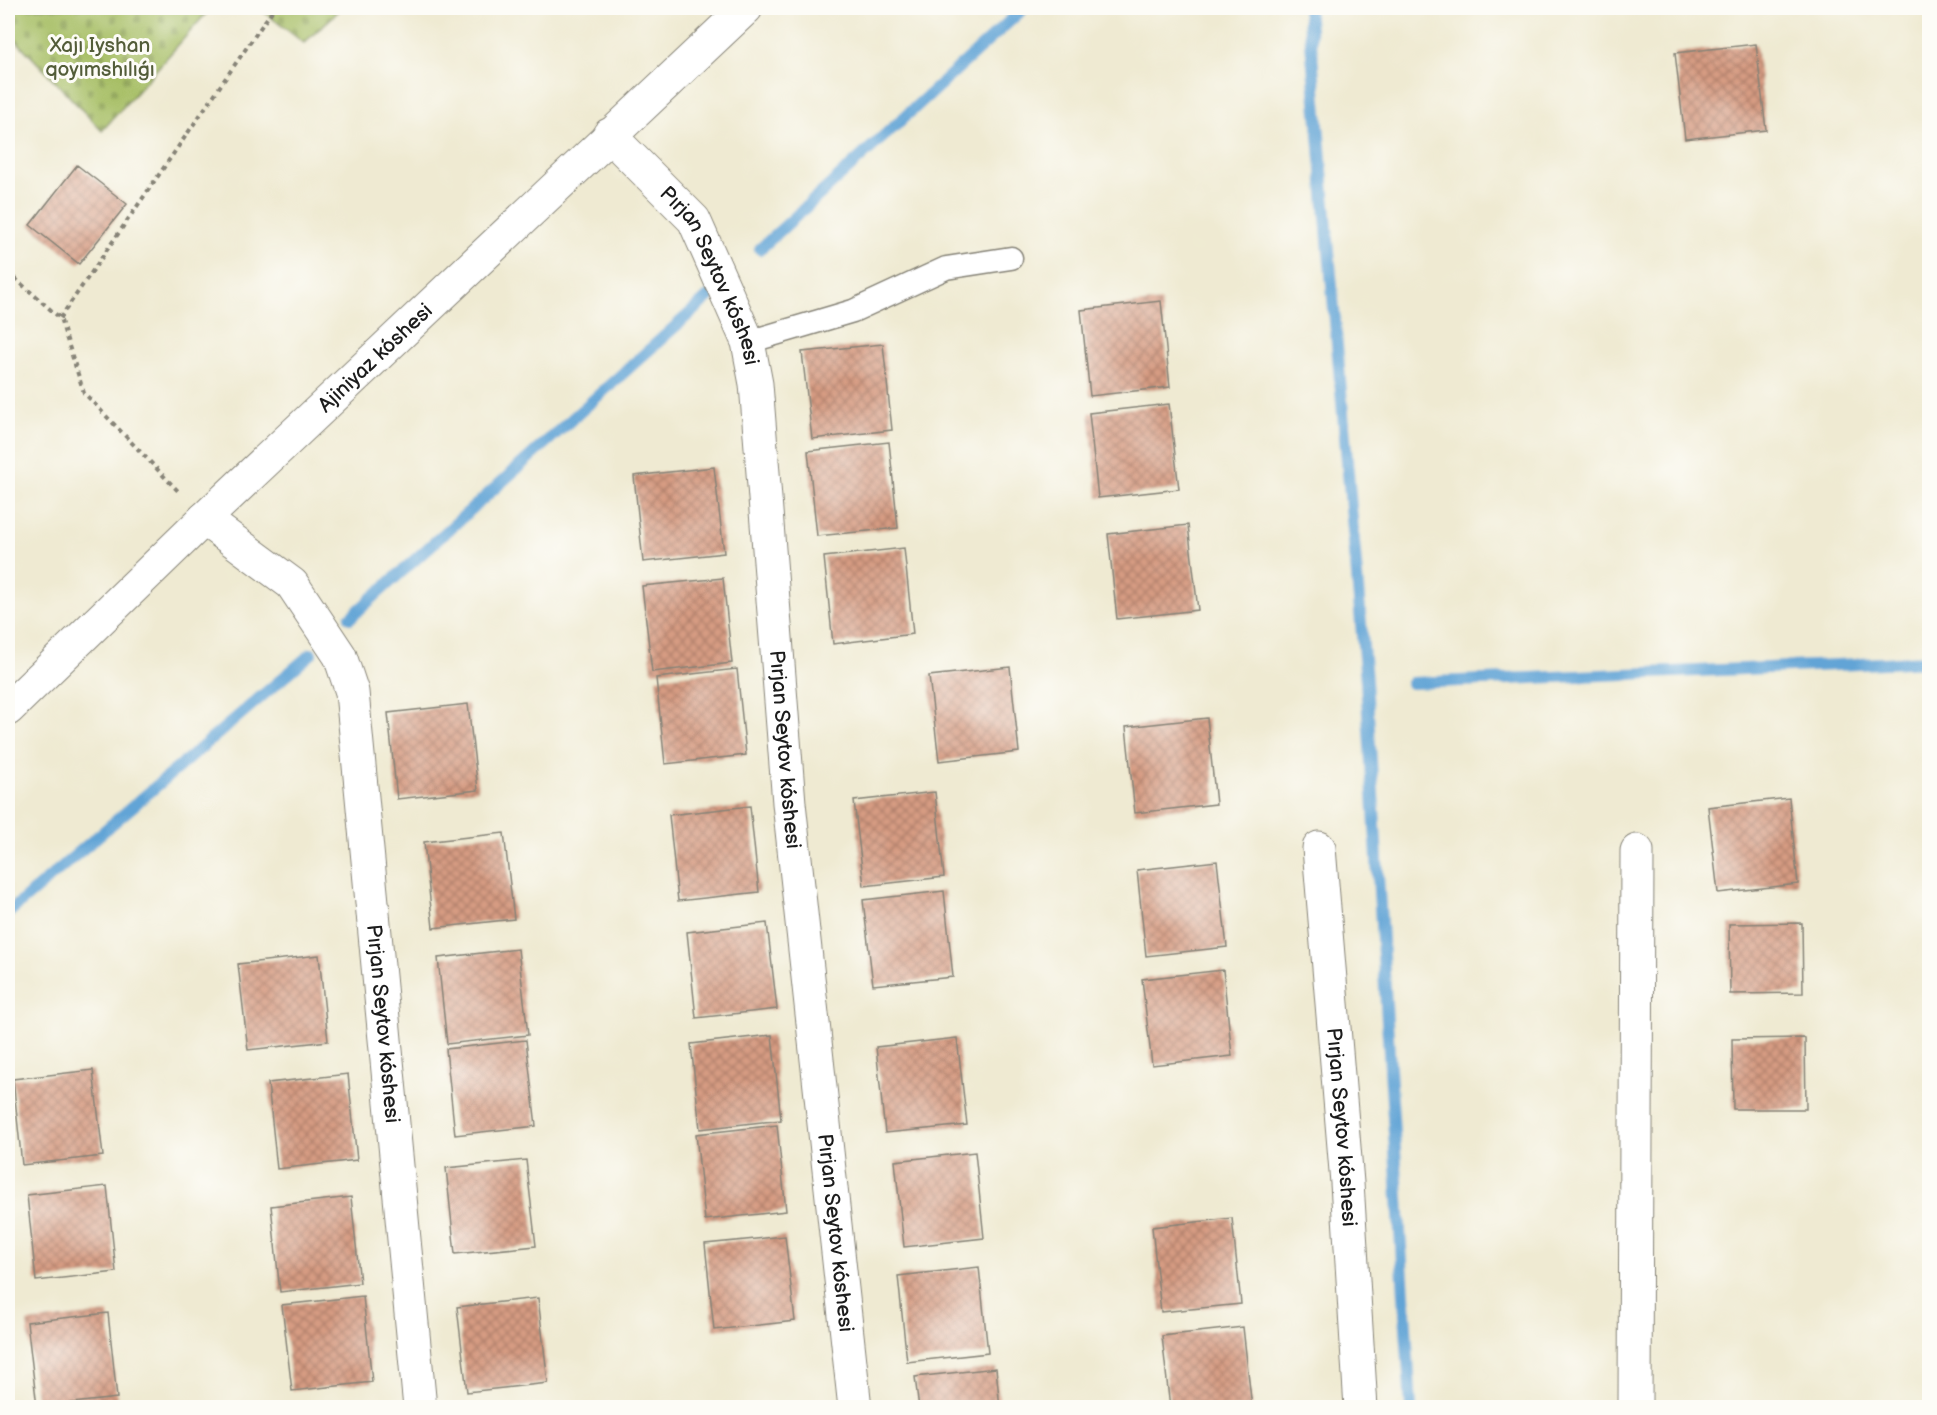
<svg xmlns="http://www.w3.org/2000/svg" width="1937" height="1415" font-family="'Balsamiq Sans',sans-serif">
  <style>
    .cemetery { fill: url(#cemetery-stones); stroke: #616d40; stroke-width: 1.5 }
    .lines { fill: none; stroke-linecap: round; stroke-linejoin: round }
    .stream { stroke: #62a4d6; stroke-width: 12 }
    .building { fill: url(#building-cross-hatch) }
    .service-casing { stroke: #868377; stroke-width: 25 }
    .minor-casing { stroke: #868377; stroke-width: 35 }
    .tertiary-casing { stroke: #868377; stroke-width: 35 }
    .path { stroke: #868377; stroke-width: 4; stroke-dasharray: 4.5 4.5; stroke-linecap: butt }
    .service { stroke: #fff; stroke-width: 22 }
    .minor { stroke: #fff; stroke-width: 33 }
    .tertiary { stroke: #fff; stroke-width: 33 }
    .labels { text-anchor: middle; stroke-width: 6; stroke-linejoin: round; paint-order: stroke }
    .park-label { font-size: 21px; fill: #535d39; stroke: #fdfcf7 }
    .street-label { font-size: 21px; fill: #1c1c1c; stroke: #fdfcf7 }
  </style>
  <defs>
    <pattern id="cemetery-stones" width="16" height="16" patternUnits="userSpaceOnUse" patternTransform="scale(1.5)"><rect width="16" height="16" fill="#a6be64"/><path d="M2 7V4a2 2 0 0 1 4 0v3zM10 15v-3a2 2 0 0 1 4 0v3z" fill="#8ea356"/></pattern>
    <pattern id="building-cross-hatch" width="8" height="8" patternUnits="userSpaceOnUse" patternTransform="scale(1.5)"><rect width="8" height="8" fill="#d69b82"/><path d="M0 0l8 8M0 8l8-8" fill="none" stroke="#ad7e6a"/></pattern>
  </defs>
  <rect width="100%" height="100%" fill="#fdfcf7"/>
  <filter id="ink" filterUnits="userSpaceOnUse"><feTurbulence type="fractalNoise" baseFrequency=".0167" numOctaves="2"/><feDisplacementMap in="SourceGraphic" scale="12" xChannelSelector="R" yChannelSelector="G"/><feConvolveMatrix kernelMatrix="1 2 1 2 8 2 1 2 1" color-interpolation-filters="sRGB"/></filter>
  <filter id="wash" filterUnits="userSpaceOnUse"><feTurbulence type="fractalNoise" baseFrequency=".008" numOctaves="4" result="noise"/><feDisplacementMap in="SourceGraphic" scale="24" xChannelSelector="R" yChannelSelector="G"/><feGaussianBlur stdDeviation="1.35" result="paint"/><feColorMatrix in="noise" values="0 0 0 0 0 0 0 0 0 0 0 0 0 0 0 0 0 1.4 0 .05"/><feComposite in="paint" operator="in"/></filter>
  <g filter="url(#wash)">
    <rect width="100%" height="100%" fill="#efead2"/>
    <!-- cemetery -->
    <path class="cemetery" d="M8,8H211L102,131L8,32Z
      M259,8H342L304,43Z"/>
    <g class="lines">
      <!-- stream -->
      <path class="stream" d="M1308,8L1366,681L1411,1408
        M760,249L1024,8
        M350,618L717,289
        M1412,683L1930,661
        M8,913L311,654"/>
    </g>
    <g id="blocks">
      <!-- building -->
      <path class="building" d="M1756,44L1766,130L1685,139L1675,53Z
        M77,165L127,204L79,264L30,225Z
        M1161,301L1170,387L1090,396L1081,310Z
        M883,344L892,430L812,439L802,352Z
        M1169,404L1179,489L1098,498L1089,413Z
        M889,442L898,528L817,536L808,451Z
        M714,467L724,553L643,562L634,476Z
        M1188,525L1198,610L1117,619L1108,534Z
        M904,548L913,634L833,644L824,557Z
        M723,578L732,663L652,672L642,586Z
        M1010,667L1019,752L939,761L929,676Z
        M737,669L746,755L665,764L656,678Z
        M468,704L478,790L397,799L388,713Z
        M1207,718L1216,804L1135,813L1126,727Z
        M935,792L944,877L864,886L854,801Z
        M1789,798L1798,884L1718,893L1708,807Z
        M750,806L759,892L678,901L669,815Z
        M504,833L514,919L433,928L424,842Z
        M1217,861L1227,947L1146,956L1137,870Z
        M944,891L953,977L873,985L863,900Z
        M767,923L777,1009L696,1018L687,932Z
        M1802,923L1803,993L1730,994L1729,924Z
        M518,949L528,1035L447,1044L438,958Z
        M319,955L328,1041L248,1050L238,964Z
        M1223,970L1232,1056L1152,1065L1142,979Z
        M772,1035L781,1120L700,1129L691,1044Z
        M957,1038L967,1125L885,1133L876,1047Z
        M1805,1038L1806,1109H1733L1732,1039Z
        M526,1040L536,1126L455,1135L446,1049Z
        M93,1070L103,1156L22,1165L13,1079Z
        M348,1074L357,1160L277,1169L268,1083Z
        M777,1125L786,1211L705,1220L696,1134Z
        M975,1152L984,1238L904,1247L895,1161Z
        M526,1160L536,1246L455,1254L446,1168Z
        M107,1186L116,1272L36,1281L27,1195Z
        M351,1197L360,1283L280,1292L271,1206Z
        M1232,1218L1241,1304L1161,1312L1152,1227Z
        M785,1236L795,1321L714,1330L705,1244Z
        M979,1267L988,1353L907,1362L898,1276Z
        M363,1296L372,1382L292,1391L282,1305Z
        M538,1298L548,1383L467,1392L457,1307Z
        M108,1313L117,1398L37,1407L27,1322Z
        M1243,1327L1252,1408H1170L1162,1336Z
        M996,1368L1000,1408H919L915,1377Z"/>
    </g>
  </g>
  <g filter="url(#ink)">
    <use href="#blocks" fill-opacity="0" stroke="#868377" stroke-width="1.5"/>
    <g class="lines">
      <!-- service casing -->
      <g class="service-casing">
        <path id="service" d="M748,342L853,311L946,268L1011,258"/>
      </g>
      <!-- minor casing -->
      <g class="minor-casing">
        <g id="minor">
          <path id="s1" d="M609,135L694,220L748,342L756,384L789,803L855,1408"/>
          <path id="s2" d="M204,519L292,584L340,656L352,692L420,1408"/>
          <path id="s3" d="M1319,848L1347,1183L1361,1408"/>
          <path d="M1635,1408L1637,851"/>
        </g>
      </g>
      <!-- tertiary casing -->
      <g class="tertiary-casing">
        <g id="tertiary">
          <path id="s4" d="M8,709L204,519L746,8"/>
        </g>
      </g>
      <!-- path -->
      <path class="path" d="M8,272L60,318L84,393L179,492
        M60,318L274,8"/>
      <!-- service -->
      <use href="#service" class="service"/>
      <!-- minor -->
      <use href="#minor" class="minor"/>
      <!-- tertiary -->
      <use href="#tertiary" class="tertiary"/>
    </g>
  </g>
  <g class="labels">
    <!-- park labels -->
    <g class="park-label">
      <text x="100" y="52">Xajı Iyshan<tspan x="100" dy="24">qoyımshılıǵı</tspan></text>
    </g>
    <!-- street labels -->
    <g class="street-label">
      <text dy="7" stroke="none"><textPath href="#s1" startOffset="177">Pırjan Seytov kóshesi</textPath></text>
      <text dy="7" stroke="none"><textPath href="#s4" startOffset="508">Ajiniyaz kóshesi</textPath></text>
      <text dy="7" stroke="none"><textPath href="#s1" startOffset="663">Pırjan Seytov kóshesi</textPath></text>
      <text dy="7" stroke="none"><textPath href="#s2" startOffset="567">Pırjan Seytov kóshesi</textPath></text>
      <text dy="7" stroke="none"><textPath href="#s3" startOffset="280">Pırjan Seytov kóshesi</textPath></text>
      <text dy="7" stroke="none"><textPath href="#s1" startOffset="1149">Pırjan Seytov kóshesi</textPath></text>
    </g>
  </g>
  <!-- margin -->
  <rect width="1937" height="1415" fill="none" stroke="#fdfcf7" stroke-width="30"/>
</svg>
